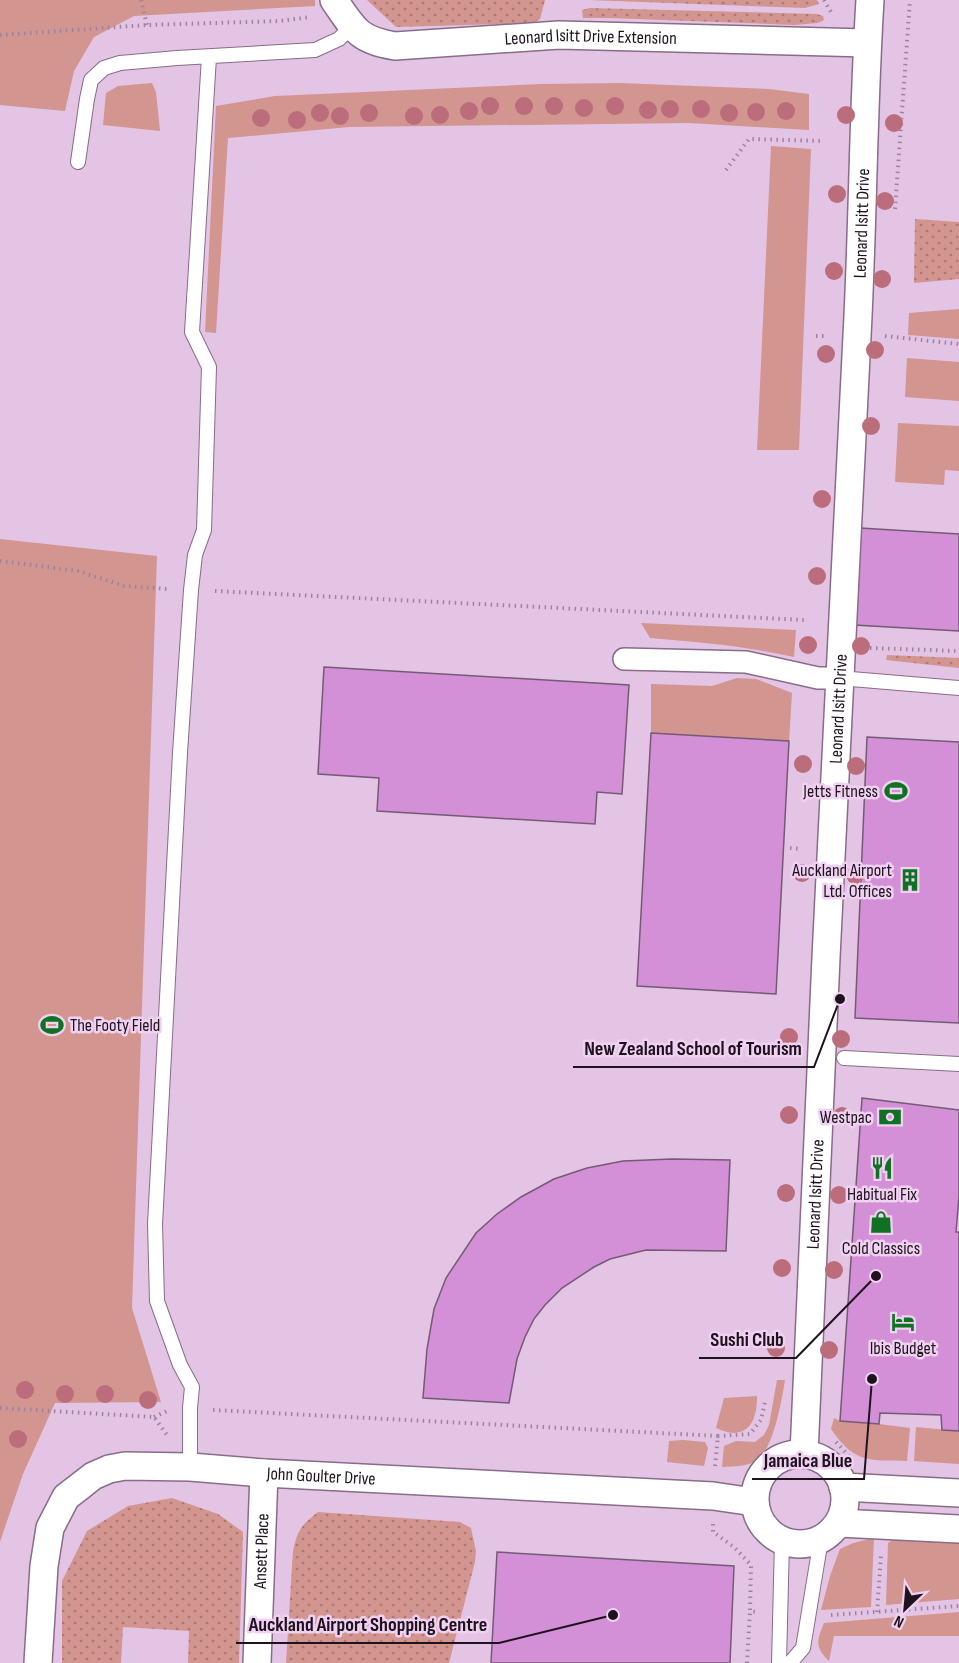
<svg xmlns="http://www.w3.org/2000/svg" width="959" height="1663" font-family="'Sofia Sans Condensed',sans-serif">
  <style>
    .grass { fill: url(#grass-dots) }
    .green { fill: #d3958f }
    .building { fill: #d390d6; stroke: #755a76; stroke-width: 1.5 }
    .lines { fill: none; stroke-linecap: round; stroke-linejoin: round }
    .service-casing { stroke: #886c89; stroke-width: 16 }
    .pedestrian-casing { stroke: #886c89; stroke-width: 24 }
    .minor-casing { stroke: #886c89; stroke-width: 30 }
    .path { stroke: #9c849d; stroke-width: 4; stroke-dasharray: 1.5 4.5; stroke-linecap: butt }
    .service { stroke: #fff; stroke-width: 14 }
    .pedestrian { stroke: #fff; stroke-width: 21 }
    .minor { stroke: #fff; stroke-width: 27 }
    .tree { fill: #bb6d7c }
    .labels { text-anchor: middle; stroke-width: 5; stroke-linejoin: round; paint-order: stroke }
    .street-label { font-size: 18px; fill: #1d121d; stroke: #f0d1f1 }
    .poi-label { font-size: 18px; fill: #1d121d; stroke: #f0d1f1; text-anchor: end }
    .leader { fill: none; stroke: #1d121d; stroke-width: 2 }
    .callout-dot { fill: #1d121d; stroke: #f0d1f1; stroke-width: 2 }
    .callout-label { font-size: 20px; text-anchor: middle; font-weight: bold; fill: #1d121d; stroke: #f0d1f1; stroke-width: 5; stroke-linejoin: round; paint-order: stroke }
  </style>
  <defs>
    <pattern id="grass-dots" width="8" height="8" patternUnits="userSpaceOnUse" patternTransform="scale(1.5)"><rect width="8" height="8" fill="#d3958f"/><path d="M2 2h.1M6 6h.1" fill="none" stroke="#ab7874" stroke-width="1.8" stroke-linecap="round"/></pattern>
  </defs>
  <rect width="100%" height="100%" fill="#e3c4e4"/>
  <!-- grass -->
  <path class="grass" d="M367,0H545L540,19L533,23L396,27Z
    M588,0H817L819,4L805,8Z
    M590,8L817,14L823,16L824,20L818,23L794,25L609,18H583L582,10Z
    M915,219L959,222V279L914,283Z
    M887,655L959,658V668L886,660Z
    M172,1498L218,1514L243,1532L239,1663H188L189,1631L123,1627L121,1663H62V1581L87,1531L128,1506Z
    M318,1512L460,1522L471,1528L476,1551L475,1562L449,1663H286L293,1551C297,1531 302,1524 318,1512Z"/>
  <!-- green -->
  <path class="green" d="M0,0H315V6L134,16L94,37L74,71L65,111L0,105Z
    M152,83L156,92L160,131L103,125L106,93L118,86Z
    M620,83L769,89L809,94V130L689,123L349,127L228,138L216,333L205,332L216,106L275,96L541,84Z
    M771,146L811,149L799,450H757Z
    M959,309V339L908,335L909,313Z
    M907,358L959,362V401L905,397Z
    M898,423L959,426V471L945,470L944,485L895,482Z
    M0,539L157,556L132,1308L161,1402L55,1403L23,1474L0,1542Z
    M641,623L796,630L794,657C746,646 698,642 650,638Z
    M737,678L756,679L792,693L789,741L651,733V684L712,686Z
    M777,1380H785C782,1399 774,1447 758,1459C750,1467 733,1466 722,1467L724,1446L736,1441L755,1442L764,1435L769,1425Z
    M757,1396C757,1412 754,1432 734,1433C728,1433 721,1430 716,1428L724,1398Z
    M834,1418L840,1421L879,1424L910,1428L907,1461C869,1460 855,1464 831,1429Z
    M916,1427L959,1431V1464L914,1461Z
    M683,1440L705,1442L708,1448L704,1466L667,1462L669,1441Z
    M897,1537L959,1541V1599L886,1605L888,1543Z
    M874,1538L871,1607L821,1610L830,1576L840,1549L853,1543Z
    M959,1612V1636H834L829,1661C814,1646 817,1641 824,1623Z"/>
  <!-- building -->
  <path class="building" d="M860,528L959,534V631L854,625Z
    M324,667L629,685L622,794L597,792L595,824L377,811L379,778L318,774Z
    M651,733L789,741L776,994L637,986Z
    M867,737L959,742V1023L855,1018Z
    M862,1098L959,1110V1196L956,1232H959V1431L942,1430L941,1415L880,1413L879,1424L840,1421Z
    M672,1159L730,1160L726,1251L646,1250L610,1259L594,1267L562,1288L545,1305L534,1319L525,1337L517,1359L509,1403L423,1398L427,1349L434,1309L446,1278L476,1233L497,1214L521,1197L554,1179L587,1168L623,1161Z
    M497,1552L734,1566L730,1663H491Z"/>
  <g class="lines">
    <!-- service casing -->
    <g class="service-casing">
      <path id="service" d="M78,162L87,99L91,80L104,68L120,63L177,58L315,50L339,39L352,26
        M839,678L959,688
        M844,1058L959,1064
        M190,1467V1408L192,1387L180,1365L157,1301L155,1224L180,753L191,590L195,555L204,530L209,367L192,332L209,57
        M779,1663L782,1541
        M790,1663L803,1648L821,1539"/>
    </g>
    <!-- pedestrian casing -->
    <g class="pedestrian-casing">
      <path id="pedestrian" d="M624,659L746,662L818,678H839"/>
    </g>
    <!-- minor casing -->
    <g class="minor-casing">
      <g id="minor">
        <path id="s1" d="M334,0C354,29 358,40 395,46L559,35L867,43"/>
        <circle cx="800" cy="1499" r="45"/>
        <path id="s2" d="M804,1454C819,1081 838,709 857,336C863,224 863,112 870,0"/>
        <path d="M843,1487L959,1493"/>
        <path d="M839,1523L959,1529"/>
        <path id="s3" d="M38,1663L44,1566L50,1528L66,1497L79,1487L93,1476L109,1469L125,1466L190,1467L264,1473L713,1496L754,1502"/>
        <path id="s4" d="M257,1663L264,1473"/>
      </g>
    </g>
    <!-- path -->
    <path class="path" d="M141,0L147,25
      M824,0L831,12
      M0,35L147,25L280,21L310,17
      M726,170L749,139L824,141
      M895,209L910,0
      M816,336H827
      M885,336L959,344
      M0,561L78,571L124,586L168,589
      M215,591L804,620
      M870,648L959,651
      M790,848L801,849
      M0,1408L154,1417L167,1435
      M213,1410L718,1436
      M154,1417L167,1411
      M836,1442L849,1456
      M715,1466L718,1436L750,1434L761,1420L765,1402
      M713,1524V1532L734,1547L751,1565L750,1611L758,1612
      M877,1612L881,1556
      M831,1615L959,1606
      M747,1663L750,1611"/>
    <!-- service -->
    <use href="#service" class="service"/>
    <!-- pedestrian -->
    <use href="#pedestrian" class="pedestrian"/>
    <!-- minor -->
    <use href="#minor" class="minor"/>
  </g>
  <!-- trees -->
  <g class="tree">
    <circle cx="490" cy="106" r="9"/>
    <circle cx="524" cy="106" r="9"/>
    <circle cx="554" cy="106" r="9"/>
    <circle cx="615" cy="106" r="9"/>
    <circle cx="584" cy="108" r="9"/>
    <circle cx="670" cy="109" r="9"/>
    <circle cx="701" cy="109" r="9"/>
    <circle cx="648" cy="110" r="9"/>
    <circle cx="469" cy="111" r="9"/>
    <circle cx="786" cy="111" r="9"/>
    <circle cx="756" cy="112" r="9"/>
    <circle cx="320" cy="113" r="9"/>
    <circle cx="369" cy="113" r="9"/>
    <circle cx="729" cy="113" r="9"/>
    <circle cx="440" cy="115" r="9"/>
    <circle cx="846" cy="115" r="9"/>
    <circle cx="340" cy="116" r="9"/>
    <circle cx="414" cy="116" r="9"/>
    <circle cx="261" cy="118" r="9"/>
    <circle cx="297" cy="120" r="9"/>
    <circle cx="894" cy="123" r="9"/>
    <circle cx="837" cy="194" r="9"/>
    <circle cx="885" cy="201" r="9"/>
    <circle cx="834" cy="271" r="9"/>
    <circle cx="882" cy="279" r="9"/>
    <circle cx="875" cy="350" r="9"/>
    <circle cx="826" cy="354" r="9"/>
    <circle cx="871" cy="426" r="9"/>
    <circle cx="822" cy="499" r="9"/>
    <circle cx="817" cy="576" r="9"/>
    <circle cx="808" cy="645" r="9"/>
    <circle cx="861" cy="646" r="9"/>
    <circle cx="803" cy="764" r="9"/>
    <circle cx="856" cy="766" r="9"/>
    <circle cx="802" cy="873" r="9"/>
    <circle cx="855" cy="875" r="9"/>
    <circle cx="789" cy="1037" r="9"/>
    <circle cx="841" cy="1039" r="9"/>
    <circle cx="789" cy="1115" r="9"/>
    <circle cx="842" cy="1116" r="9"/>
    <circle cx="786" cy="1193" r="9"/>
    <circle cx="839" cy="1195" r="9"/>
    <circle cx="782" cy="1268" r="9"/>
    <circle cx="834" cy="1270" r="9"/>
    <circle cx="776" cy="1348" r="9"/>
    <circle cx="829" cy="1350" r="9"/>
    <circle cx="25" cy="1390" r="9"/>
    <circle cx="65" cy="1394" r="9"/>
    <circle cx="105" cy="1394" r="9"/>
    <circle cx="148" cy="1400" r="9"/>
    <circle cx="18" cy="1439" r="9"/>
  </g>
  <!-- icons -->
  <defs>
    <g id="stadium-bare" transform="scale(1.8)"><path d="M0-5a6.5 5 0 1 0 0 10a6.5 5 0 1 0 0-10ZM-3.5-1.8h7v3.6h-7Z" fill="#0e7222" stroke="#f0d1f1" stroke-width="2.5" paint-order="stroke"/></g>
    <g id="building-bare" transform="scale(1.8)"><path d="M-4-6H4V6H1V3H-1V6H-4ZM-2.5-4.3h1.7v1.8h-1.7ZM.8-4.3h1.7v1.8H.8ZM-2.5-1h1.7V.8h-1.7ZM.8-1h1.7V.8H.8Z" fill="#0e7222" stroke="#f0d1f1" stroke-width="2.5" paint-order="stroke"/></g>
    <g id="bank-bare" transform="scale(1.8)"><path d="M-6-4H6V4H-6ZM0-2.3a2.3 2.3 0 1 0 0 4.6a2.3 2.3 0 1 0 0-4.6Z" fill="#0e7222" stroke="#f0d1f1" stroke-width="2.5" paint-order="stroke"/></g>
    <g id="restaurant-bare" transform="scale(1.8)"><path d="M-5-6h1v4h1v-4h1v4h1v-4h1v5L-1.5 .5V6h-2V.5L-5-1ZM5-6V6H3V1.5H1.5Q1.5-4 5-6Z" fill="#0e7222" stroke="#f0d1f1" stroke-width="2.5" paint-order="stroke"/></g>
    <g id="shop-bare" transform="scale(1.8)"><path d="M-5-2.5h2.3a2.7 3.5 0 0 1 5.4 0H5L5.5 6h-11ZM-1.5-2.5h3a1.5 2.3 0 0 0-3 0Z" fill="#0e7222" stroke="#f0d1f1" stroke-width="2.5" paint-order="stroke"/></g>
    <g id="hotel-bare" transform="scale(1.8)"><path d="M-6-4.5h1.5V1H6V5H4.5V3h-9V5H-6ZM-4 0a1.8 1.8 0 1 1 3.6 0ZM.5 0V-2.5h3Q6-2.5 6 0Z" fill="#0e7222" stroke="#f0d1f1" stroke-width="2.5" paint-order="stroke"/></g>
  </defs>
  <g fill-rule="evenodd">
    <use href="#stadium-bare" x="896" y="791"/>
    <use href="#building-bare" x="910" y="880"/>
    <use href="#stadium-bare" x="52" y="1025"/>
    <use href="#bank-bare" x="890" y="1117"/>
    <use href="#restaurant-bare" x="882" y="1168"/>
    <use href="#shop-bare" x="881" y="1222"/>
    <use href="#hotel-bare" x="903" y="1322"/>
  </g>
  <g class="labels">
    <!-- street labels -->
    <g class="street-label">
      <text dy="6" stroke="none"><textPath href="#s1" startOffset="276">Leonard Isitt Drive Extension</textPath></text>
      <text dy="6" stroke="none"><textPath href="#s2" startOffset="1232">Leonard Isitt Drive</textPath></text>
      <text dy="6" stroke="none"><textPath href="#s2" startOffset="746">Leonard Isitt Drive</textPath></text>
      <text dy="6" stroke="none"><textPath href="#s2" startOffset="260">Leonard Isitt Drive</textPath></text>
      <text dy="6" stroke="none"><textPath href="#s3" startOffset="435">John Goulter Drive</textPath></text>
      <text dy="6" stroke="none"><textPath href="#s4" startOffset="112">Ansett Place</textPath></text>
    </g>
    <!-- poi labels -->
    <g class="poi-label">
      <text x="878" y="797">Jetts Fitness</text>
      <text x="892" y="876">Auckland Airport<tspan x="892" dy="21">Ltd. Offices</tspan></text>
      <text x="70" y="1031" text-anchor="start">The Footy Field</text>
      <text x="872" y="1123">Westpac</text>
      <text x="882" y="1200" text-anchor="middle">Habitual Fix</text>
      <text x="881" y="1254" text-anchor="middle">Cold Classics</text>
      <text x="903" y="1354" text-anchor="middle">Ibis Budget</text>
    </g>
  </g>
  <!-- callouts -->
  <path class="leader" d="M840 999L814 1067H573M876 1276L796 1358H699M872 1379L864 1479H752M613 1615L499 1643H236"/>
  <g class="callout-dot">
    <circle cx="840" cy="999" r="6"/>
    <circle cx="876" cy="1276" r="6"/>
    <circle cx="872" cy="1379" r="6"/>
    <circle cx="613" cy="1615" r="6"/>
  </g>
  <g class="callout-label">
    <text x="693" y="1055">New Zealand School of Tourism</text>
    <text x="747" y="1346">Sushi Club</text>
    <text x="808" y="1467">Jamaica Blue</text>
    <text x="368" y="1631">Auckland Airport Shopping Centre</text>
  </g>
  <!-- north arrow -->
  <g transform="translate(905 1609) rotate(206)" stroke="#f0d1f1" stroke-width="4.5" paint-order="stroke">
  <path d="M0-4.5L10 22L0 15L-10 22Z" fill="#1d121d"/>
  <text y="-9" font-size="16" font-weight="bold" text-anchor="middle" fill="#1d121d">N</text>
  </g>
</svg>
